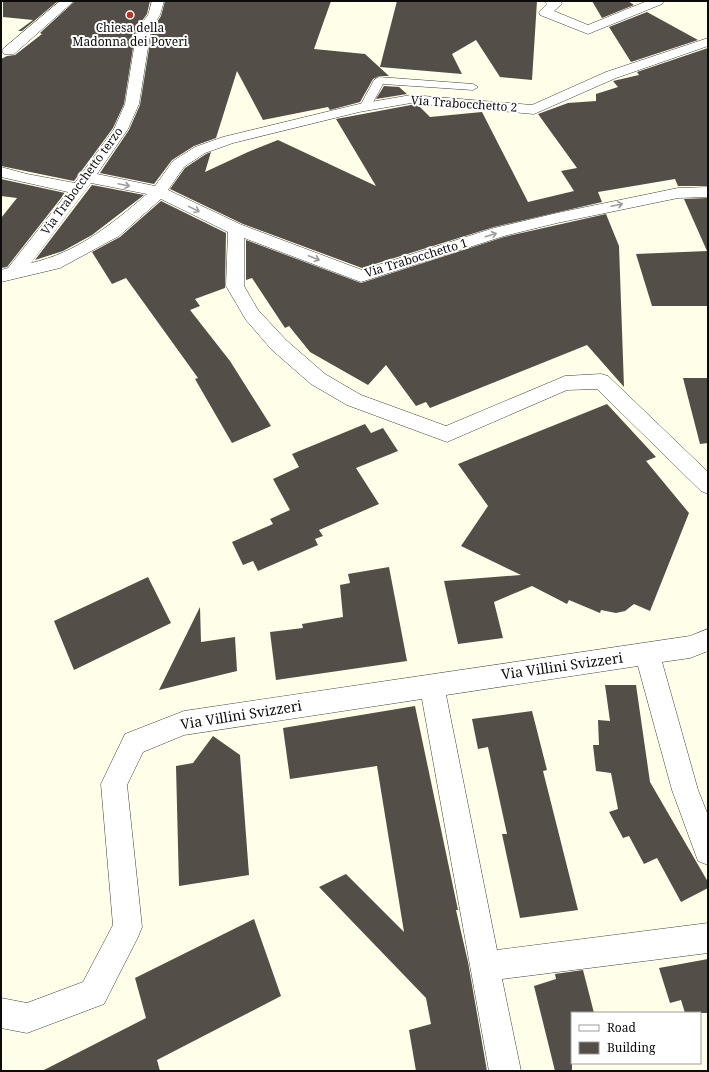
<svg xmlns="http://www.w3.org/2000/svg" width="709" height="1072" font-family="'Noto Serif',serif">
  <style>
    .building { fill: #534e47 }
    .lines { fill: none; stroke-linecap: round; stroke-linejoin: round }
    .service-casing { stroke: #3e3e3e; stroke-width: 1 }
    .minor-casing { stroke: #3e3e3e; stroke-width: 1 }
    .service { fill: #fff; fill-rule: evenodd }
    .minor { fill: #fff; fill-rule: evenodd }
    .oneway { stroke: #9d9d9d }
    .poi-dot { fill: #ba3423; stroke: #fff; stroke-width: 1.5 }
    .labels { text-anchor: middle; stroke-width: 4; stroke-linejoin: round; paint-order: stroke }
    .far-poi-label { font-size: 12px; fill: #0b0b0b; stroke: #fff }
    .far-street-label { font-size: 12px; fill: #0b0b0b; stroke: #fff }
    .street-label { font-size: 14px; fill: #0b0b0b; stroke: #fff }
  </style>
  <rect width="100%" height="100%" fill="#fffee8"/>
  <!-- building -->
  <path class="building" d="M3,1H58L22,31H18L33,20L3,17Z
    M75,1H150L147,14L136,29L124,104L113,128L74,181L1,166V59L7,56L15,55L42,34L40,33Z
    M165,1H331L314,49L365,54L389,76H379L373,79L360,102L330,110L328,107L263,120L237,71L216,138L194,146L172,160L154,184L100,173L129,130L140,105L152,30L161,16Z
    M397,1H537L532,80L500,77L476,40L452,54L462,74L380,67Z
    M592,1H628L634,5L602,18Z
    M647,12L698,40L631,62L609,27Z
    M708,48V186H678L675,179L598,192L602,202L494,227L362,268L243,224L170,189L185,168L206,154L211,152L205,172L248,152L278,140L376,186L336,119L411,105H418L430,117L482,112L528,202L574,191L561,171L577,168L538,114L568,103L596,101V94L618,87L613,81L639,75L637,72Z
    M384,86L399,87L407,94L376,99Z
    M1,179L65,193L7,267L1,268V218L17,198L1,196Z
    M92,185L144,195L92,235L63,251L35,260Z
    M708,198V306H652L636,254L707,251L684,199Z
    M161,201L226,233L225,288L195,299L200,306L190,310L230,361L271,426L232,443L195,379L198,378L126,278L112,284L92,252L120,237Z
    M606,214L619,246L624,387L587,345L430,408L426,402L416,406L386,365L368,385L310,352L289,326L285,328L252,278L246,280V240L361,283L504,237Z
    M683,378H708V443L700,444Z
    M607,404L656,457L646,461L689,513L650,611L634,604L625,611L616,613L601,610L600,613L569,600L567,604L532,586L494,602L503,638L458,644L444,581L521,575L461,546L488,506L458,464Z
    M365,424L371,433L383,428L398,451L356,468L379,504L319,530L323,536L315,539L318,545L258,571L253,561L243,565L232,542L273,524L270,519L290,510L273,479L299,467L292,454Z
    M389,567L407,661L276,680L270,632L303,628L302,624L343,617L340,585L350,583L348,574Z
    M148,577L171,623L74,670L54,621Z
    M200,607L201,642L235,637L237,671L159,690Z
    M605,685H636L650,782L708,882V888L681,902L657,858L644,864L629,836L623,838L609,812L618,809L611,773L596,771L593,745H599L598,720L610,721Z
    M415,706L458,910H456L468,962L487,1071H416L409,1030L431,1024L426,998L319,887L346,874L404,932L377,766L290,779L283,728Z
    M532,711L547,770L543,771L578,910L520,918L502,834H507L488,747L478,749L472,719Z
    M213,736L240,755L249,875L179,886L176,766L193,763Z
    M254,919L281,996L157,1060L160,1071H42L146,1018L135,978Z
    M708,959V1013H685L681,1000L670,1003L659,968Z
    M583,970L594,1013H572V1071H555L534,986L556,979L555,974Z"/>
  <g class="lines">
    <!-- service casing -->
    <g class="service-casing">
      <path id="service" d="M379,77L473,84L478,87L473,90L383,84L370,108H362L360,106L374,80Z"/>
    </g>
    <!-- minor casing -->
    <g class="minor-casing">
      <path id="minor" d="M60,1H74L14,54H4L2,51L4,48Z
        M152,1H164L160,15L151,29L139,104L128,129L97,174L155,186L173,161L195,147L223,137L359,104L411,95L532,105L606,72L708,38V46L616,78L534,114L411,103L359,112L233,143L205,153L184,167L168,190L242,225L362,270L494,228L557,213L678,188L708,187V197L678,198L557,223L504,236L361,282L244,238V286L258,310L286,340L325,374L361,395L446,426L565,376L601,374L608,376L708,472V494L701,491L597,389L567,390L447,442L347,405L311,384L272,350L246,320L226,286L228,232L161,199L119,236L60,268L1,282V270L8,268L68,192L1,177V167L27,174L75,183L114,129L125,104L137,29L148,15ZM91,183L147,194C112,224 77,253 31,263Z
        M544,1H560L562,4L554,11L588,25L647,1H664L662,4L588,34L540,15L539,12L547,4Z
        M708,629V651L690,658L662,662L698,790L708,815V865L698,861L672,790L638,666L446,695L497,950L708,923V953L502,979L521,1071H489L422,699L184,735L143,752L127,785L142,927L138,937L104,1004L27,1033L1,1028V998L27,1003L83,982L113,925L101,784L125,734L184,711L690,636Z"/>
    </g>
    <!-- service -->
    <use href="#service" class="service"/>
    <!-- minor -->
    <use href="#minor" class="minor"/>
  </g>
  <!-- one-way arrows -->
  <defs><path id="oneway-shaft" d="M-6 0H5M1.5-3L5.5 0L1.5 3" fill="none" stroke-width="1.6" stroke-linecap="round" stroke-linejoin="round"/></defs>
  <g class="oneway">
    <use href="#oneway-shaft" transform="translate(124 185) rotate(12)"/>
    <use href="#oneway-shaft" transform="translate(617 205) rotate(-12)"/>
    <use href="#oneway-shaft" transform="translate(194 209) rotate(26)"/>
    <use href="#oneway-shaft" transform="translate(491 235) rotate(-17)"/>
    <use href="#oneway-shaft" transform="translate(314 258) rotate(21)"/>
  </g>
  <!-- markers -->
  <circle class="poi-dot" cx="130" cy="15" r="4"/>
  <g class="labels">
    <!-- far-poi labels -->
    <g class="far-poi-label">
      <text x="130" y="32">Chiesa della<tspan x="130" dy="14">Madonna dei Poveri</tspan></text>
    </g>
    <!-- far-street labels -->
    <g class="far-street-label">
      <text transform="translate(464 104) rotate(4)" y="4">Via Trabocchetto 2</text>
      <text transform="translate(82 181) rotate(-54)" y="4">Via Trabocchetto terzo</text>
      <text transform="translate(416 258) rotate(-17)" y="4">Via Trabocchetto 1</text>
    </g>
    <!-- street labels -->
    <g class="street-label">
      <text transform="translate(562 666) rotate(-8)" y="5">Via Villini Svizzeri</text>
      <text transform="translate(241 715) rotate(-9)" y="5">Via Villini Svizzeri</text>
    </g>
  </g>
  <!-- border -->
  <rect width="709" height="1072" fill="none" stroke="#0b0b0b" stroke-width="4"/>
  <!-- legend -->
  <rect x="571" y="1012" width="130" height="52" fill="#ffffff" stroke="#9d9d9d"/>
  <rect x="579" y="1025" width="20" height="6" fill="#ffffff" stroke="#9d9d9d"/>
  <text x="607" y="1032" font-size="12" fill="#0b0b0b">Road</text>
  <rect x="579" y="1042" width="20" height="12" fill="#534e47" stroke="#9d9d9d"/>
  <text x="607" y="1052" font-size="12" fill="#0b0b0b">Building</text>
</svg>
